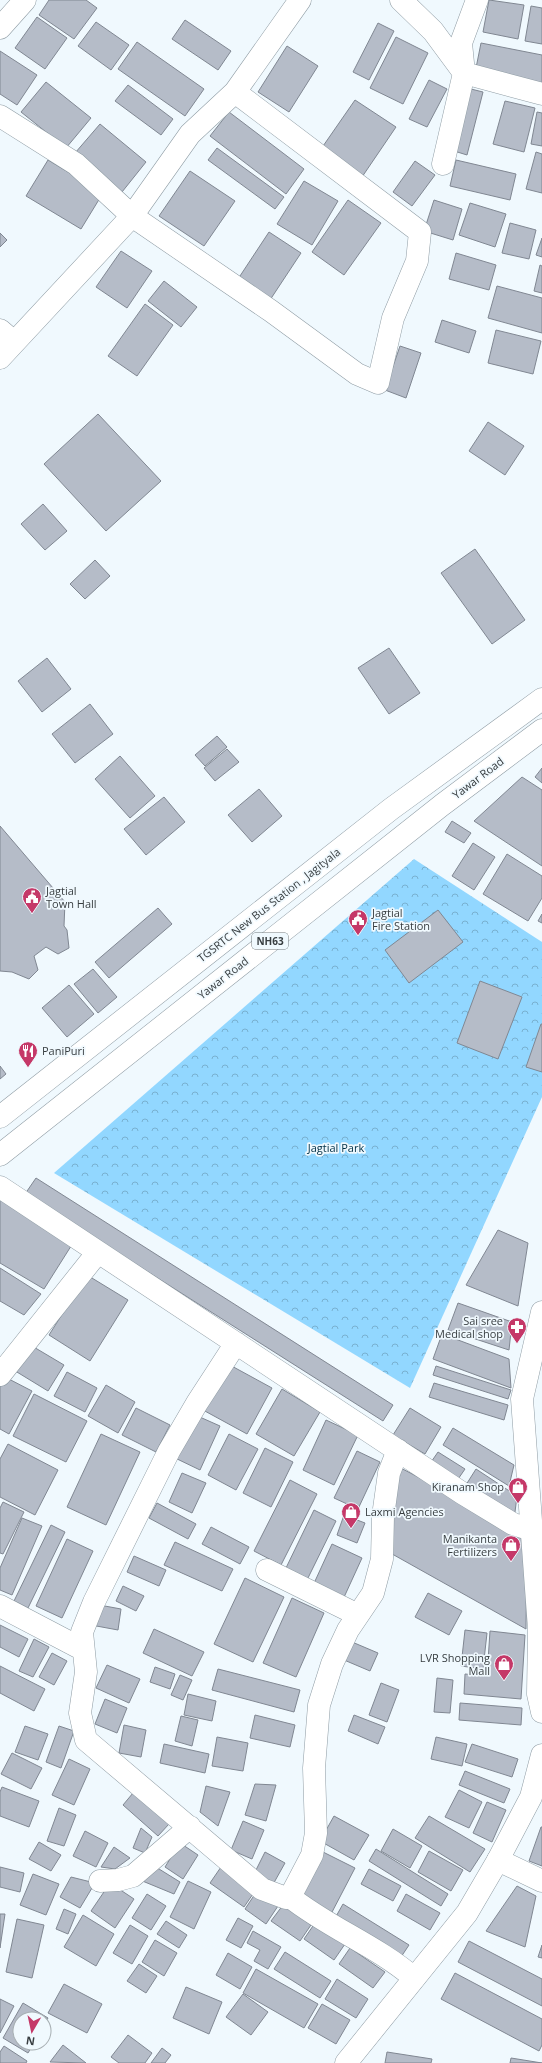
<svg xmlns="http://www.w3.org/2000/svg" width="542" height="2063" font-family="'Open Sans',sans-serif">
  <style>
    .park { fill: url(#park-crowns) }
    .building { fill: #b5bcc8; stroke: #808792 }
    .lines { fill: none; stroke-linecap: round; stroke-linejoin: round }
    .minor-casing { stroke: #8f9ca4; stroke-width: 23 }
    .secondary-casing { stroke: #8f9ca4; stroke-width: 23 }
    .trunk-casing { stroke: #8f9ca4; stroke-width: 23 }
    .minor { stroke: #fff; stroke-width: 22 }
    .secondary { stroke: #fff; stroke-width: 22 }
    .trunk { stroke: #fff; stroke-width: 22 }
    .labels { text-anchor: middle; stroke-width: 3.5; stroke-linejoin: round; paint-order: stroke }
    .shield { fill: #f0f9fe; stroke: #6f767a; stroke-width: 1 }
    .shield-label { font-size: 10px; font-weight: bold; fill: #383e41 }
    .street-label { font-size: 11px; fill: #383e41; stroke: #f0f9fe }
    .poi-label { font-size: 11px; fill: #383e41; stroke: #f0f9fe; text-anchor: start }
    .park-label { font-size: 11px; fill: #003046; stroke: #f0f9fe }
  </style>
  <defs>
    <pattern id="park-crowns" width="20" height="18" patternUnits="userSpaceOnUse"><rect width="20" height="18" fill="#92d7ff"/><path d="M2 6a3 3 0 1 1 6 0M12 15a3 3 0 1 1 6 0" fill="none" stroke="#78b0d0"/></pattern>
  </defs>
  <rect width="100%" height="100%" fill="#f0f9fe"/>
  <!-- park -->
  <path class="park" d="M414,859L542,942V1097L410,1388L54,1173Z"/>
  <!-- building -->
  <path class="building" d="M49,0H86L97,8L74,39L39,15Z
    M489,0L524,5L518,39L483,32Z
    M531,6L542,8V44L525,41Z
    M37,17L67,38L45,69L15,48Z
    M185,20L231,51L218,70L172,39Z
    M96,22L129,45L111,70L78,46Z
    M378,23L394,31L369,80L353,72Z
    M396,37L428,53L403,104L370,88Z
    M137,42L204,89L185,116L118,69Z
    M481,43L542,55V86L475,73Z
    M287,46L318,66L289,112L258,92Z
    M0,51L37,75L17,105L0,94Z
    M429,80L447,89L427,127L409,119Z
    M46,82L91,118L66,148L21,112Z
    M128,85L173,119L161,135L115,101Z
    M467,88L483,92L467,155L451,150Z
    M355,100L396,127L362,177L321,149Z
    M505,101L535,108L524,152L493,144Z
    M229,112L304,169L286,194L210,136Z
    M537,112L542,113V146L531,144Z
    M100,124L146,162L122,192L75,153Z
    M217,148L284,197L275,209L208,160Z
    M536,152L542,154V193L526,189Z
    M48,160L103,193L81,229L26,196Z
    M456,160L516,174L510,200L450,186Z
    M415,161L435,175L412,206L393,192Z
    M190,171L235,201L204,246L159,216Z
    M304,181L338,201L312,245L277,224Z
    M348,200L381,223L344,275L312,252Z
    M434,200L462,209L453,240L424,231Z
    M470,203L506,214L495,247L459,235Z
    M510,223L536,230L529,259L502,253Z
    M269,232L301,253L270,300L238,279Z
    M0,233L7,240L0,247Z
    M542,238V257L536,255Z
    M121,251L152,271L127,308L96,287Z
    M456,253L496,265L489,290L449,279Z
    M540,265L542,266V293L534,291Z
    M164,281L197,307L181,327L148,301Z
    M497,286L542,298V333L488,318Z
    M145,304L173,325L137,376L108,356Z
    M442,320L476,331L469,353L435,342Z
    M496,330L541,341L533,374L488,363Z
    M400,346L421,353L406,398L385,390Z
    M98,414L161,481L106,531L44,464Z
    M488,422L524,446L505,475L469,451Z
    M43,504L67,531L45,550L21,524Z
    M475,549L525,620L492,644L441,573Z
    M95,560L110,576L85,599L70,584Z
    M389,648L420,693L389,714L358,668Z
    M47,658L71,689L42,712L18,681Z
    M90,704L113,734L75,763L52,734Z
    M217,736L227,747L205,766L195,755Z
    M227,749L239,762L215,781L204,768Z
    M120,756L155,796L130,818L95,779Z
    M542,768V783L535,777Z
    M522,777L542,790V866L474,821Z
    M259,789L282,816L252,842L228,815Z
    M164,797L185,822L146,855L124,829Z
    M452,821L471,833L464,843L445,832Z
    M0,826L65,902L64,926L67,930L69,948L58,954L46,947L34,956L38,970L29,979L12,972L0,971Z
    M473,843L495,857L474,890L452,876Z
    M507,854L542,876V898L528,921L483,894Z
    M158,908L172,924L109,978L95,962Z
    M438,910L463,942L409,983L385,950Z
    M542,914V923L538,921Z
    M93,969L117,997L98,1013L74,984Z
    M480,981L522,997L498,1059L457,1043Z
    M69,985L94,1014L67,1037L42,1008Z
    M541,1024H542V1072L526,1067Z
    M0,1066L6,1074L0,1079Z
    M36,1178L393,1405L383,1421L25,1194Z
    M0,1197L73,1243L44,1289L0,1263Z
    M498,1230L528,1243L518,1306L466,1285Z
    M0,1268L41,1294L24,1315L0,1301Z
    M87,1275L128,1300L90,1361L49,1335Z
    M458,1303L512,1322L509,1350L448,1330Z
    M442,1334L509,1359L511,1388L433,1359Z
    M27,1343L64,1365L48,1391L12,1369Z
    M228,1364L272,1388L247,1434L203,1410Z
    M436,1366L511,1390L508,1399L433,1375Z
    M67,1372L97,1388L85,1412L54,1396Z
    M3,1376L32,1391L9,1434L0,1429V1381Z
    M434,1383L508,1405L504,1420L429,1397Z
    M106,1385L135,1402L118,1433L88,1416Z
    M282,1389L320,1412L294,1456L256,1434Z
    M34,1394L87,1421L66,1462L13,1436Z
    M136,1408L170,1425L156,1452L122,1435Z
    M410,1408L441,1427L425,1454L393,1435Z
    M193,1414L220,1426L200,1470L173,1457Z
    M326,1420L358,1435L334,1485L303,1470Z
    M453,1428L514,1465L509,1486L443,1445Z
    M101,1434L140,1452L106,1525L67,1507Z
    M229,1434L258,1449L236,1490L208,1475Z
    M8,1444L58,1470L35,1515L0,1497V1459Z
    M265,1448L293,1462L271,1507L243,1493Z
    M357,1451L380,1462L358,1509L334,1498Z
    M438,1452L465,1469L454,1485L427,1468Z
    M395,1465L527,1534L526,1629L385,1550Z
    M476,1469L517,1496L514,1520L464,1488Z
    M182,1473L206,1483L192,1513L169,1502Z
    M290,1480L317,1494L281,1565L254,1551Z
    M3,1502L24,1512L3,1554L0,1553V1508Z
    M157,1503L196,1524L188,1539L149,1518Z
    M314,1510L336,1521L307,1580L285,1570Z
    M344,1515L365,1523L357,1543L337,1535Z
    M22,1518L42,1526L12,1595L0,1590V1568Z
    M51,1525L65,1532L28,1608L14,1601Z
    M211,1527L249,1547L240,1564L202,1544Z
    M67,1539L93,1551L62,1618L36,1606Z
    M175,1542L233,1569L222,1591L164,1565Z
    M332,1544L362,1558L340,1606L310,1592Z
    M134,1556L166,1570L159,1586L127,1572Z
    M245,1578L284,1597L253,1662L214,1644Z
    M123,1586L144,1596L136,1611L116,1601Z
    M428,1593L462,1611L449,1635L415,1617Z
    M292,1598L324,1613L296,1677L263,1663Z
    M94,1604L121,1609L118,1630L91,1625Z
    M0,1625L28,1639L19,1657L0,1647Z
    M154,1629L204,1652L192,1676L143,1653Z
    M465,1630L487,1633L483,1669L461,1666Z
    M490,1631L525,1635L521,1699L464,1694L465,1674L487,1676Z
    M34,1639L49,1647L33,1677L19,1671Z
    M345,1639L378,1653L370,1671L337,1657Z
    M52,1653L67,1661L54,1685L39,1677Z
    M107,1665L140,1679L129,1703L96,1688Z
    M0,1666L45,1689L34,1711L0,1693Z
    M155,1667L175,1674L170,1689L150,1682Z
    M218,1669L300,1690L294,1712L212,1690Z
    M180,1675L192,1680L183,1700L171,1695Z
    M437,1678L453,1680L450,1713L434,1712Z
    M381,1683L399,1690L387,1722L369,1715Z
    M188,1694L216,1701L212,1721L184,1715Z
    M105,1699L127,1708L117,1733L95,1724Z
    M460,1703L522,1708L521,1725L459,1720Z
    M255,1715L295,1725L290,1747L250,1738Z
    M354,1715L385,1727L378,1744L348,1731Z
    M181,1716L198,1720L192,1746L175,1741Z
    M124,1725L146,1730L141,1757L119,1753Z
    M25,1726L48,1734L38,1760L15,1752Z
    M59,1726L74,1731L61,1768L46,1762Z
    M217,1737L248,1743L243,1771L212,1766Z
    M436,1737L467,1744L462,1766L431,1759Z
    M164,1744L209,1754L205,1773L160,1763Z
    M472,1744L518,1759L512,1777L465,1762Z
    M12,1753L42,1768L31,1789L1,1774Z
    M69,1759L90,1769L74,1805L52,1795Z
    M465,1771L510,1789L504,1803L459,1785Z
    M255,1784L276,1785L266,1821L245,1815Z
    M206,1786L230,1792L218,1826L200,1812Z
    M2,1787L39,1801L29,1827L0,1816V1792Z
    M459,1790L482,1802L469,1828L445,1817Z
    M133,1793L169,1824L158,1836L123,1805Z
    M487,1802L506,1810L492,1842L473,1833Z
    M59,1808L76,1815L64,1846L47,1841Z
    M334,1816L369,1835L354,1860L320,1841Z
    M429,1816L485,1849L470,1872L415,1838Z
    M243,1821L264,1830L252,1859L231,1850Z
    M541,1827H542V1866L529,1861Z
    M141,1828L152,1837L145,1853L133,1848Z
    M393,1829L422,1846L410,1868L381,1851Z
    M85,1831L108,1843L96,1867L73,1856Z
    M39,1842L61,1855L51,1871L29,1859Z
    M180,1843L198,1855L183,1879L165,1867Z
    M114,1847L130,1858L115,1869L101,1867Z
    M376,1849L448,1894L441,1906L369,1861Z
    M319,1850L355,1868L331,1914L295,1895Z
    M429,1851L463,1870L451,1891L418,1872Z
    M265,1852L285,1863L271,1888L252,1878Z
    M151,1864L180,1882L174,1894L140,1880Z
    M0,1867L24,1873L20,1892L0,1887Z
    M221,1867L255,1891L244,1907L210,1883Z
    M369,1869L401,1886L393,1901L361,1884Z
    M33,1874L59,1884L46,1915L20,1905Z
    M71,1877L95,1883L80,1908L60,1897Z
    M188,1881L211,1892L194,1929L170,1917Z
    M110,1883L134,1899L115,1928L91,1911Z
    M517,1886L536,1896L525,1947L486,1931Z
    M257,1891L278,1906L266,1924L245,1909Z
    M147,1894L166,1906L151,1930L132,1918Z
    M406,1894L440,1913L430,1930L397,1911Z
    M343,1904L409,1945L399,1960L334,1920Z
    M283,1905L311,1925L300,1941L271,1921Z
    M64,1909L76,1914L68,1934L56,1929Z
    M0,1914H5L0,1948Z
    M83,1915L114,1934L96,1966L64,1947Z
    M238,1918L253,1926L241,1948L226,1940Z
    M17,1919L44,1925L32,1978L6,1972Z
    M166,1921L187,1935L179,1948L157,1934Z
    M315,1923L345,1944L334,1960L304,1939Z
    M130,1925L148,1936L132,1964L113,1953Z
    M253,1931L281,1947L268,1969L254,1961L260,1950L247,1943Z
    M155,1940L177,1953L164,1976L142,1962Z
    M469,1941L542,1979V2006L458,1962Z
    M542,1945V1958L538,1957Z
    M350,1948L385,1972L373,1988L339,1964Z
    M285,1952L331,1981L320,1998L274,1969Z
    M228,1953L252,1967L240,1989L216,1975Z
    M139,1964L157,1976L146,1993L127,1981Z
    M256,1969L318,2004L304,2028L243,1993Z
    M455,1973L542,2019V2045L539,2051L441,1999Z
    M337,1979L368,1999L356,2018L325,1999Z
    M64,1984L102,2004L87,2033L48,2013Z
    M186,1987L222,2002L209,2034L173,2018Z
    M243,1994L268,2012L251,2035L226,2017Z
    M0,1999L14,2006L0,2033Z
    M23,2003L48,2018L44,2025V2019H20V2043H34L28,2053L3,2038Z
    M322,2004L350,2020L336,2044L308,2028Z
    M128,2035L152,2053L145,2063H119L111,2057Z
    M63,2045L86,2063L50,2062Z
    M4,2046L27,2061L26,2063H0V2052Z
    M162,2048L171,2055L165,2063H151Z
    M387,2052L432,2059L431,2063H385Z
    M511,2058L542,2063H510Z"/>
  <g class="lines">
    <!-- minor casing -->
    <g class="minor-casing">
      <path id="minor" d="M401,0L433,31L464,73L542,94
        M0,28L25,0
        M0,116L76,164L132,216L271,311L357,374L378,383L393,318L417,261L420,232L235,92
        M443,164L464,73L461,43L477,0
        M0,330L14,342
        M0,358L132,216L190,134L235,92L300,0
        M0,1187L462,1493L513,1524L532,1530
        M236,1343L197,1403L169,1451L94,1602L82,1632L86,1672L80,1713L86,1740L262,1889L286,1898L290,1897
        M0,1375L98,1252
        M398,1450L389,1473L383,1516L382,1559L373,1593L348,1630L332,1664L319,1705L314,1768L316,1833L312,1855L290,1897C329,1928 377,1946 414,1978
        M267,1570L358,1615
        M0,1606L82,1649
        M498,1860L542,1881
        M100,1881L118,1880L133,1876L190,1827"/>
    </g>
    <!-- secondary casing -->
    <g class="secondary-casing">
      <path id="secondary" d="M542,1312L522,1399L539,1629L538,1694L542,1712
        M346,2063L467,1913L498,1860L531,1797L542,1755"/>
    </g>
    <!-- trunk casing -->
    <g class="trunk-casing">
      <path id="trunk" d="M0,1117L391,809L542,699
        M0,1155L442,805L542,730"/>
    </g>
    <!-- minor -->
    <use href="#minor" class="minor"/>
    <!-- secondary -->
    <use href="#secondary" class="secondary"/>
    <!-- trunk -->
    <use href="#trunk" class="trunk"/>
  </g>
  <!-- icons -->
  <defs>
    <g id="civic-pin" transform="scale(1)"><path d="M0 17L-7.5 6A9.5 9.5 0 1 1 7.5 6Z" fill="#c53868" stroke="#f0f9fe"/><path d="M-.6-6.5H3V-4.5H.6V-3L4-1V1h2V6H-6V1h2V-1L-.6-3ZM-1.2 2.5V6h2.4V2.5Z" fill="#fff"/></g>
    <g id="restaurant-pin" transform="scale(1)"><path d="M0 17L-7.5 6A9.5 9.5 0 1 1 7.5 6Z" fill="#c53868" stroke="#f0f9fe"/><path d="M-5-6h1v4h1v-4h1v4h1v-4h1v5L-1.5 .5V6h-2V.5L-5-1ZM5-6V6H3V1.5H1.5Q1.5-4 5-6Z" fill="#fff"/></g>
    <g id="pharmacy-pin" transform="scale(1)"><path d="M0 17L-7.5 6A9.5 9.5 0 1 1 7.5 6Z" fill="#c53868" stroke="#f0f9fe"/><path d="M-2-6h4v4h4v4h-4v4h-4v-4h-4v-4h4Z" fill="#fff"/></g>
    <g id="shop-pin" transform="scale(1)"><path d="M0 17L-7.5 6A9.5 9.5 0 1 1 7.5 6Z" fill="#c53868" stroke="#f0f9fe"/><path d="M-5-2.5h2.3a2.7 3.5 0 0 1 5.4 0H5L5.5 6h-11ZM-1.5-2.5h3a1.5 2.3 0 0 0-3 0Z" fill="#fff"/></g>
  </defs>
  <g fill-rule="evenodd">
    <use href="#civic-pin" x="32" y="897"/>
    <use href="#civic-pin" x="358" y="919"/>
    <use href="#restaurant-pin" x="28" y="1051"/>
    <use href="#pharmacy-pin" x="517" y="1327"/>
    <use href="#shop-pin" x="518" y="1487"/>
    <use href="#shop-pin" x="351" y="1512"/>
    <use href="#shop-pin" x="511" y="1545"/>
    <use href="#shop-pin" x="504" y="1664"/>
  </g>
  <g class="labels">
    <!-- shield labels -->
    <rect class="shield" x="252" y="933" width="36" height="16" rx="3"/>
    <g class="shield-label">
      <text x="270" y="945">NH63</text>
    </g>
    <!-- street labels -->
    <g class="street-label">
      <text transform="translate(478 778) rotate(-37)" y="4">Yawar Road</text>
      <text transform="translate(269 905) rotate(-38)" y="4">TGSRTC New Bus Station , Jagityala</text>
      <text transform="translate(223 978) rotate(-38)" y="4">Yawar Road</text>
    </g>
    <!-- poi labels -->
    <g class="poi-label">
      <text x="46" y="895">Jagtial<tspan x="46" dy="13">Town Hall</tspan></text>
      <text x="372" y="917">Jagtial<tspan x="372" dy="13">Fire Station</tspan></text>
      <text x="42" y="1055">PaniPuri</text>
      <text x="503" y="1325" text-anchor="end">Sai sree<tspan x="503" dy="13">Medical shop</tspan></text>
      <text x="504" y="1491" text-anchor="end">Kiranam Shop</text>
      <text x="365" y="1516">Laxmi Agencies</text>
      <text x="497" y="1543" text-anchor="end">Manikanta<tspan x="497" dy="13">Fertilizers</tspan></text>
      <text x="490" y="1662" text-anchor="end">LVR Shopping<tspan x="490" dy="13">Mall</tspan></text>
    </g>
    <!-- park labels -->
    <g class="park-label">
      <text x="336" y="1152">Jagtial Park</text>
    </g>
  </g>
  <!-- north arrow -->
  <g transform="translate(32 2031) rotate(189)"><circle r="19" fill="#f0f9fe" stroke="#a6aeb2"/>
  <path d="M0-3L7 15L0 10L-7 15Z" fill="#c53868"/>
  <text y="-6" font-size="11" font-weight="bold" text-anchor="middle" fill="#383e41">N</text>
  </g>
</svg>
